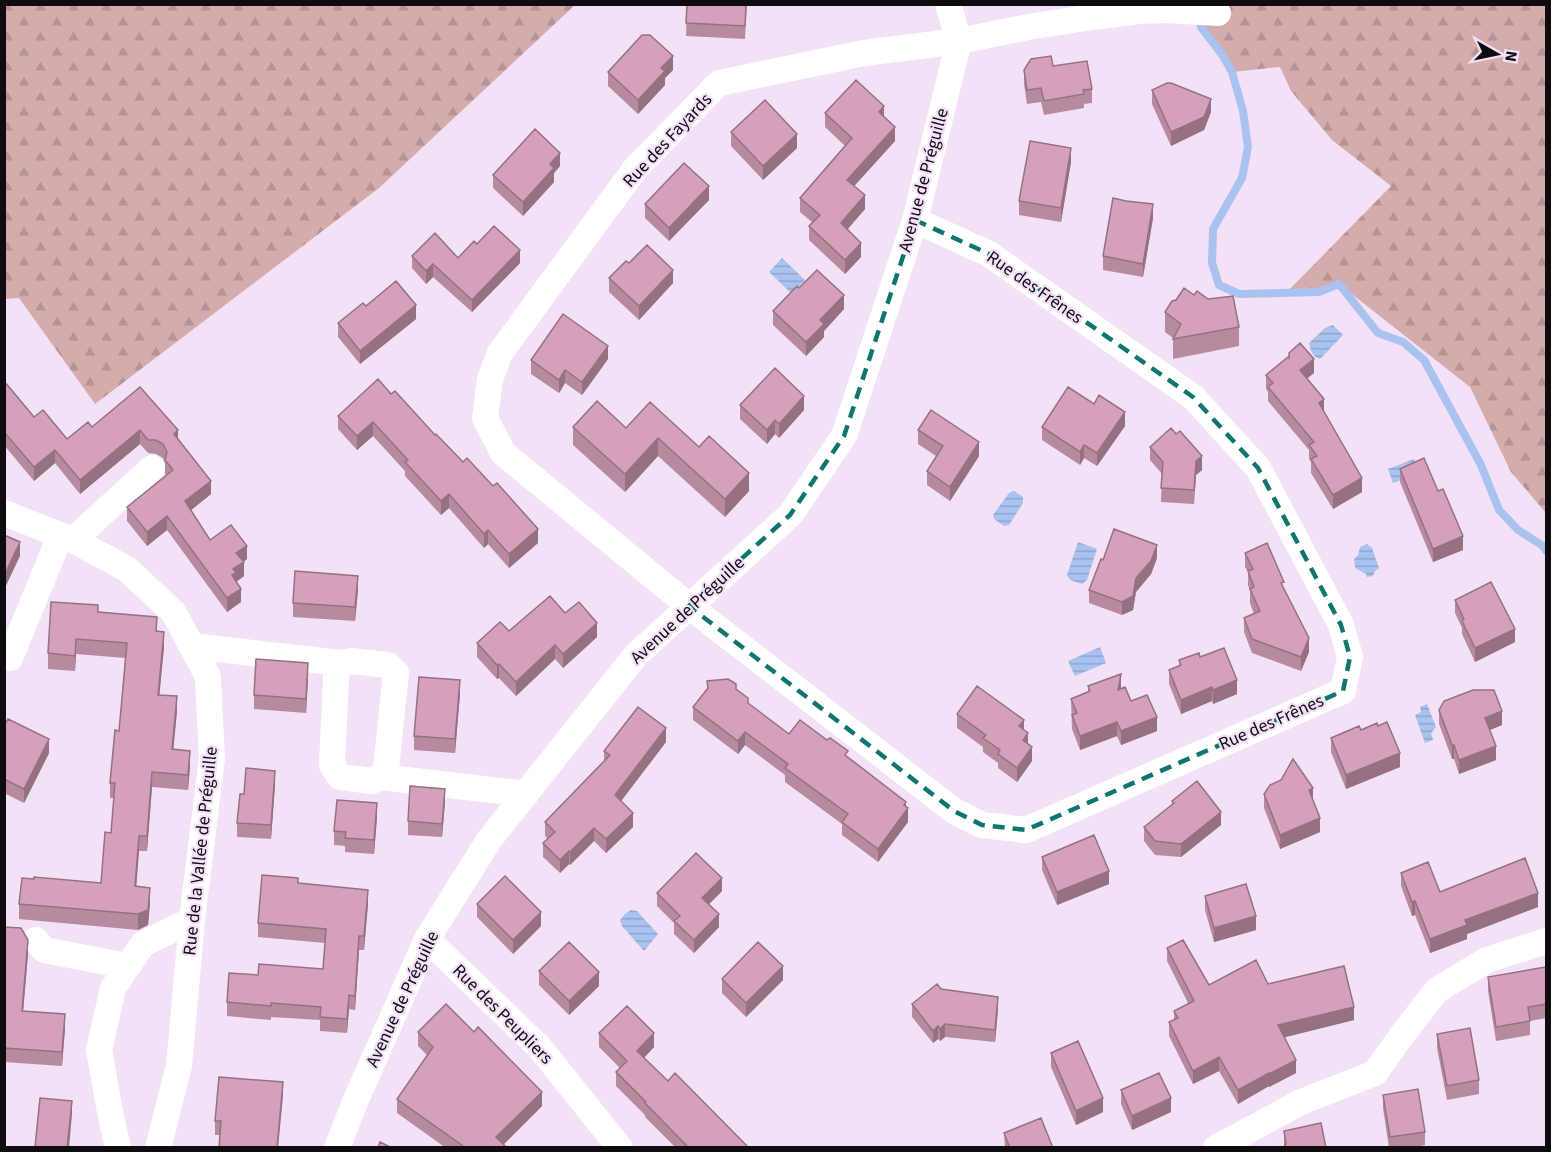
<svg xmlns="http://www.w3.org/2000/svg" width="1551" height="1152" font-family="'Source Sans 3',sans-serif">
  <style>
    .forest { fill: url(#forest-firs) }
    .water { fill: url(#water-rules) }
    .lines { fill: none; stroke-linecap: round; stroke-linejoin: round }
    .stream { stroke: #a9c2ef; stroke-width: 8 }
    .minor { stroke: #fff; stroke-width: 26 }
    .wall { fill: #b78aa0 }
    .shaded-wall { fill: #957182 }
    .building { fill: #d5a1ba; stroke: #957182; stroke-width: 1.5 }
    .marked { fill: none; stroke: #0f766e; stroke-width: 4.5; stroke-dasharray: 12 8; stroke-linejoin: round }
    .labels { text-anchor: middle; stroke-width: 4.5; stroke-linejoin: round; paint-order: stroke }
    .street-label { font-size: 18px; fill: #100a11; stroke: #f2e1f7 }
  </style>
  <defs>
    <pattern id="forest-firs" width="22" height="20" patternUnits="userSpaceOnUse" patternTransform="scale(1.5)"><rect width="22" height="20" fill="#d5acad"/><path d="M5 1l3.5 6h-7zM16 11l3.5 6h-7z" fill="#b69394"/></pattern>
    <pattern id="water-rules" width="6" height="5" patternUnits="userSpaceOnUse" patternTransform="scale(1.5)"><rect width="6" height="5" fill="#a9c2ef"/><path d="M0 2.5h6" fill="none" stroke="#90a5cc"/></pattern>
  </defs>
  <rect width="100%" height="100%" fill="#f2e1f7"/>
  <!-- forest -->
  <path class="forest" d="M4,5L5,4L575,5L379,188L95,404L19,298L5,299Z
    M1191,5H1546V513L1511,472L1470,387L1339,284L1285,294L1391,186L1332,140L1291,91L1280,67L1232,72Z"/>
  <!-- water -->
  <path class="water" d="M782,258L805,280L792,294L769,272Z
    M1333,325L1343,335L1320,359C1313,357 1310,350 1309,343L1325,328Z
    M1414,459L1419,473L1393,483L1388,469Z
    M1014,491L1023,497V503L1009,525L1004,526L994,519L993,515L1009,493Z
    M1078,542L1097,549L1087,580L1082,584L1070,580L1067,575Z
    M1367,544L1372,548L1379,568L1375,571L1373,576L1367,577L1366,574L1355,568L1354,559L1358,555L1360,547Z
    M1100,647L1106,663L1075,676L1068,661Z
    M1427,704L1436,727L1431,733L1433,740L1425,743L1415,715L1421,712L1420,707Z
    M631,910L637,911L658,934L644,951L622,926L620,920L625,914Z"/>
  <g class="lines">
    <!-- stream -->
    <path class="stream" d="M1201,27L1223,56L1232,72L1243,111L1248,147L1242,178L1213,229L1212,263L1219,285L1239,294L1319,292L1339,284L1378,333L1403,342L1424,360L1481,465L1499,510L1518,530L1543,546L1546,551"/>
    <!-- minor -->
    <path class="minor" d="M948,4L959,41
      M915,220L989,254L1193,397L1258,468L1341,625L1350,657L1343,691L1026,830L982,825L954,811L689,606L503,453L485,418L490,379L500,353L635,169L719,83L864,53L959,41L1028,27L1085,18L1139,11L1167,10L1218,13
      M4,513L73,540L127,569L174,613L208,677L212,758L192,920L179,1066L158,1148
      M73,540L152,468
      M191,646L341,663L352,661L388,665L396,673L386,769L381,777
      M10,658L60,536
      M341,663L336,676L332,765L340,777L372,781L381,777L526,794
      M427,939L540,1048L620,1148
      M36,940L44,950L127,966
      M118,1148L110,1112L99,1050L113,988L143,944L192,920
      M337,1148L355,1102L427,939L489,840L636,655L790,515L844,436L915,220L959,41
      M1216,1148L1301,1102L1375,1073L1402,1035L1437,990L1487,960L1546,941"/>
  </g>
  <!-- wall -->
  <path class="wall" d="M687,4H747L745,39L686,36Z
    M1053,66L1092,89V103L1084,104V108L1044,115L1041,102L1027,104L1024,84V70Z
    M673,70L665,78V85L638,114L608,86V72Z
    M1152,90L1211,112L1204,130L1171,146L1152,104Z
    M825,113L884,117L895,141L854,186L865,209L847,229L861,257L845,274L809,240V226L813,223L800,212V198L845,146L825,127Z
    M731,132L797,148L763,180L731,146Z
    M1071,162L1061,222L1019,215V201Z
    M560,166L554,173V182L523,216L493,188V175Z
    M709,200L669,241L645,218V204Z
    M1153,218L1143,277L1103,270V256Z
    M477,244L520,263L472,312L433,277L426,284L412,268V256L458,258Z
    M629,263L673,283L639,320L609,292V278Z
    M799,288L844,309L824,331V337L806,356L773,325V311Z
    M366,306L416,319L360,364L338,337V323Z
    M1165,312L1239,327V346L1173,359V338L1165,332Z
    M608,359L582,395L565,383L559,393L531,374V360Z
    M1314,373L1306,379L1324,411L1362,492L1333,509L1311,473V462L1309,459V450L1268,401V392L1266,389V375Z
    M4,381L34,417L67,439L92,427L140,387L178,439L211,494L191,510L210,540L247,559L243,562L244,576L236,581L241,602L227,612L167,530L147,546L127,521V507L166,475L165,474V463L163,458L156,454L148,453L140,444L80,494L55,463L34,481L4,445Z
    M391,394L435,435L538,543L509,568L488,544L484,548L449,508L441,515L405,476V471L373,436L357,450L338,429V416Z
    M740,405L804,410L779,438L775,434L767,444L740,419Z
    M1125,426L1097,466L1084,458L1080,465L1042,440V427Z
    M573,427L626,428L699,447L749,491L725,517L658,456L625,492L573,445Z
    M918,430L979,456L950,501L927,485V471L936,456L918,444Z
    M1150,447L1202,470L1196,475L1194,504L1161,502L1162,474L1150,460Z
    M1400,469L1463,550L1433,562L1400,482Z
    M1245,553L1284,588L1309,652L1301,671L1252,653L1244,632V618L1254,614L1250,603V591L1248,585V572L1245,567Z
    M1157,558L1151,574L1136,592L1133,610L1122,615L1089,603V590L1103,560Z
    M358,590L355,621L293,617V603Z
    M1455,600L1515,642L1475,662L1462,634V628L1455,613Z
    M98,612L157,631L164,647L159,695L177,711L173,749L190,766L188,790L152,787L147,851H139L136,887L150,903L148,925L138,930L19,919V904L101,883L111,833L114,798H110V783L119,731L125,658L76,654L75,671L48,669V653Z
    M565,613L597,637L563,668L555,659L516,696L499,678L497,679L477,657V643L509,631Z
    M1179,660L1237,694L1213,704L1212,701L1181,714L1169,684V670L1179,666Z
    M308,677L306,713L254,709V695Z
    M707,681L736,689L748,703L789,734L848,757L906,807L908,822L878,862L842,835V824L785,782V775L745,745L738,754L693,720V707L707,689Z
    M1088,686L1121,689L1157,731L1121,745L1117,736L1080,750L1072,729L1071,699L1088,692Z
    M460,694L455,753L414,750V736Z
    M1439,710L1502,725L1490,730L1496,760L1459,774L1454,759H1452L1439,724Z
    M957,714L1024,730L1032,761L1017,782L998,768V763L983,752V747L957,728Z
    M4,726L49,753L24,803L4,793Z
    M1361,730L1400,767L1346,789L1331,752V738Z
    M666,742L621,801L633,827L606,853L594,841L570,865L569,864L560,873L543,857V843L548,839L545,836V822L604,761V751Z
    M275,785L271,839L237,837V823L244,794Z
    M1264,794L1313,800L1320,832L1280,849L1264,808Z
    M1172,801L1221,825L1181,857L1155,855L1144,841V827L1172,805Z
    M445,802L442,837L408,835V821Z
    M377,817L374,854L345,852V846L334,845V831Z
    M1042,857L1109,884L1057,905L1042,870Z
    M1401,873L1440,892L1538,907L1467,934V939L1430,953L1415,915L1412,916L1401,886Z
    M298,883L368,904L364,950H359L355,1010L349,1009L347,1033L320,1031V1020L271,1017V1020L227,1016V1002L258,975L323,969L325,943L258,937V923Z
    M722,891L709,904L719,927L694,953L674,934V923L657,906V893Z
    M1205,896L1256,930L1214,942L1205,910Z
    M477,904L541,926L513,954L477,917Z
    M4,927L28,954L23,1011L65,1028L62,1066L4,1062Z
    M1167,948L1209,985L1268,984L1354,1020L1284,1037L1296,1073L1269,1087V1086L1238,1104L1219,1071L1193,1084L1169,1036V1022L1174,1019V1011L1188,1003L1167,961Z
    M1546,967V1018L1530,1021V1035L1496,1041L1488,991V977Z
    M539,971L599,986L569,1015L539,985Z
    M722,979L783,980L746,1017L722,993Z
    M941,989L998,1010L995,1042L945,1037L940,1041L938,1039L933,1043L912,1017V1004Z
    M418,1032L542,1106L504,1144L507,1148H446L397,1113V1099L428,1056L418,1046Z
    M599,1033L654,1047L644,1058L668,1081L749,1148H676L645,1117V1115L616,1086V1072L620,1068L599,1047Z
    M1437,1034L1479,1080V1094L1447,1100L1437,1048Z
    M1051,1053L1103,1112L1076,1125L1051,1067Z
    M1121,1090L1171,1112L1132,1130L1121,1104Z
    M1383,1095L1425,1132V1145L1412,1148H1389L1383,1108Z
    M283,1096L220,1135H215V1121Z
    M1284,1131L1326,1148H1284Z
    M1004,1133L1053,1148H1005Z"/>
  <!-- shaded-wall -->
  <path class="shaded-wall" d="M673,56V70L665,78V85L638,114V100L661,68Z
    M1211,99V112L1204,130L1171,146V132Z
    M884,106V120L879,112Z
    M895,127V141L847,194V180Z
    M797,134V148L763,180V166Z
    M1071,148V162L1061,222V208Z
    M560,153V166L554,173V182L523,216V202L550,164Z
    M709,186V200L669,241V228Z
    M865,195V209L841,237V223Z
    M1153,204V218L1143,277V264Z
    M861,243V257L845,274V260Z
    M520,250V263L472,312V300Z
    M433,264V277L426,284V271Z
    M673,270V283L639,320V306Z
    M844,295V309L824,331V337L806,356V342L820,320Z
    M416,305V319L360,364V351Z
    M608,346V359L582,395V382Z
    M1314,359V373L1300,384V370Z
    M565,370V383L559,393V380Z
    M804,396V410L779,438V424Z
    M1324,399V413L1319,403Z
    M1125,412V426L1097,466V453Z
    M775,420V434L767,444V430Z
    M373,422V436L357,450V436Z
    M140,430V444L80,494V480Z
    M178,430V444L174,434Z
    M658,438V456L625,492V474Z
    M979,442V456L950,501V487Z
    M1084,445V458L1080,465V452Z
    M55,450V463L34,481V467Z
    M1202,456V470L1196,475L1194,504L1196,461Z
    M749,473V491L725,517V499Z
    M1362,478V492L1333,509V495Z
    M211,481V494L185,515V501Z
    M449,494V508L441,515V501Z
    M167,516V530L147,546V532Z
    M538,529V543L509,568V554Z
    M488,530V544L484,548V534Z
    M1463,536V550L1433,562V549Z
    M20,542V556L4,590V576Z
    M1157,545V558L1151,574L1136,592L1133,610L1122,615V602Z
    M247,546V559L236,567V553Z
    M244,562V576L236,582L232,575L233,569Z
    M358,576V590L355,621V607Z
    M241,589V602L227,612V598Z
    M597,623V637L563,668V654Z
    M1515,629V642L1475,662V648Z
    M164,632V647L158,710V695Z
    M1309,638V652L1301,671V657Z
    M76,639V654L75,671V656Z
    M555,645V659L516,696V682Z
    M308,663V677L306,713V699Z
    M499,664V678L497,679V665Z
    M1121,674V688L1118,704V690Z
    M460,680V694L455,753V739Z
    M1237,680V694L1213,704V690Z
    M1212,687V701L1181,714V700Z
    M177,696V711L172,764V749Z
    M1502,711V725L1485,732V718Z
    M1157,717V731L1121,745V731Z
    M1024,720V734L1019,726Z
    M1117,722V736L1080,750V736Z
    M666,728V742L615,809V795Z
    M745,732V745L738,754V741Z
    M1028,733V747L1023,740Z
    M49,739V753L24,803V789Z
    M1452,745H1454V759H1452Z
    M1496,746V760L1459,774V760Z
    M1032,747V761L1017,782V768Z
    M190,751V766L188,790V775Z
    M1400,753V767L1346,789V775Z
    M275,771V785L271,839V825Z
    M152,772V787L147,851V836Z
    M1313,788V802L1309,790Z
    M445,789V802L442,837V824Z
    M906,802V811L908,808V822L878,862V849Z
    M377,803V817L374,854V840Z
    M1221,812V825L1181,857V844Z
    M633,813V827L606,853V839Z
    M1320,818V832L1280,849V835Z
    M594,828V841L570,865V852Z
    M139,836V851L135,902V886Z
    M569,851V864L560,873V860Z
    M1109,871V884L1057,905V892Z
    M722,878V891L702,911V898Z
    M150,888V903L148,925L138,930V914Z
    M368,890V904L364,950V936Z
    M1538,893V907L1467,934V939L1430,953V939L1465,920Z
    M1415,901V915L1412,916V902Z
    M541,912V926L513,954V940Z
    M719,914V927L694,953V940Z
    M1256,916V930L1214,942V928Z
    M359,936V950L355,1010V996Z
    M28,940V954L22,1025V1011Z
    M783,966V980L746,1017V1003Z
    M599,972V986L569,1015V1001Z
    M349,995V1009L347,1033V1019Z
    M998,997V1010L995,1042V1030Z
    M1354,1007V1020L1278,1039V1025Z
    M65,1014V1028L62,1066V1052Z
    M945,1024V1037L940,1041V1029Z
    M938,1026V1039L933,1043V1031Z
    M654,1033V1047L637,1065V1051Z
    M1219,1057V1071L1193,1084V1071Z
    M1296,1060V1073L1269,1087V1074Z
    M1269,1073V1086L1238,1104V1090Z
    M283,1082V1096L278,1148H277Z
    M542,1092V1106L500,1148L496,1137Z
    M1103,1098V1112L1076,1125V1111Z
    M1171,1098V1112L1132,1130V1116Z
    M72,1101V1114L69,1148H67Z"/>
  <!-- building -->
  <path class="building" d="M687,4H746L745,26L686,23Z
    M642,35H650L673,56L661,68L665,71L638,100L608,72Z
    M1051,56L1053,66L1087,61L1092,89L1083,90L1084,94L1044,101L1041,88L1027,90L1024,70L1031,59Z
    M856,80L884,106L879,112L895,127L847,180L865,195L841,223L861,243L845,260L809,226L820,215L800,198L852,138L825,113Z
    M1167,83H1171L1211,99L1204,117L1171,132L1152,90Z
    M765,100L797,134L763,166L731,132Z
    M535,129L560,153L550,164L554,168L523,202L493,175Z
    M1030,141L1071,148L1061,208L1019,201Z
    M684,163L709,186L669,228L645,204Z
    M1113,198L1126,201L1153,204L1143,264L1103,256Z
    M494,226L520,250L472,300L433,264L426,271L412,256L435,233L458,258L474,241L477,244Z
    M647,245L673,270L639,306L609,278L626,261L629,263Z
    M817,270L844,295L820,320L824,324L806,342L773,311L797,286L799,288Z
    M396,281L416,305L360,351L338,323L363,303L366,306Z
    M1184,288L1194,295L1197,291L1208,299L1233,296L1239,327L1173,339L1181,324L1165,312L1172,301L1176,300Z
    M563,314L608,346L582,382L565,370L559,380L531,360Z
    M1300,343L1314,359L1300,370L1324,399L1319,403L1362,478L1333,495L1311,459L1317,456L1309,445L1314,442L1268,387L1273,383L1266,375L1288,357L1289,358V353Z
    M775,368L804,396L779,424L775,420L767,430L740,405Z
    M378,379L391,394L395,391L435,435L436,434L463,462L467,458L493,486L497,483L538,529L509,554L488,530L484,534L449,494L441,501L405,462L408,460L373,422L357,436L338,416Z
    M4,381L34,417L43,410L67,439L88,422L92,427L140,387L178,430L174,434L211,481L185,501L210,540L231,525L247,546L236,553L244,562L233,569L236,573L232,575L241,589L227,598L167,516L147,532L127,507L173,470L165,460L167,452L163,444L156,440H148L140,430L80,480L55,450L34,467L4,432Z
    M1068,387L1094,404L1099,395L1125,412L1097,453L1084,445L1080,452L1042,427Z
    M597,401L626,428L650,402L699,447L709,436L749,473L725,499L658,438L625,474L573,427Z
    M931,410L979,442L950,487L927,471L943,446L918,430Z
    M1171,428L1176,434L1180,431L1202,456L1196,461L1194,490L1161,488L1163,462L1150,447Z
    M1424,458L1438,491L1443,489L1463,536L1433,549L1400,469Z
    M1114,529L1157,545L1151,561L1136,578L1133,596L1122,602L1089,590L1101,559L1103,560Z
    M4,535L20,542L4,576Z
    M1267,543L1284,582L1281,583L1309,638L1301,657L1252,639L1244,618L1260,611L1250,589L1254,587L1248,571L1253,569L1245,553Z
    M295,571L358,576L355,607L293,603Z
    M1491,582L1515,629L1475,648L1462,621L1464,619L1455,600Z
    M550,596L565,613L579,602L597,623L563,654L555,645L516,682L499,664L497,665L477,643L500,622L509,631Z
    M51,602L98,605V612L157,617L156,631L164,632L158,695L177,696L172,749L190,751L188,775L152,772L147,836H139L135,886L150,888L148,910L138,914L19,904L22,878L34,879V877L101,883L105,832L111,833L115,783H110L115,730L119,731L127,643L76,639L75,656L48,653Z
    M1224,648L1237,680L1213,690L1212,687L1181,700L1169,670L1181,665L1179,660L1199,653L1200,657Z
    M256,659L308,663L306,699L254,695Z
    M1121,674L1118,690L1125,687L1131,701L1147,695L1157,717L1121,731L1117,722L1080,736L1072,715L1077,713L1071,699L1090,691L1088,686Z
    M419,677L460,680L455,739L414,736Z
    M728,679L736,684V689L748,698V703L789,734L800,720L827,740L830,738L848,751L845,755L906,802L904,805L908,808L878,849L842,822L848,814L785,768L788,764L745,732L738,741L693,707L708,688L707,681Z
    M977,686L1024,720L1019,726L1028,733L1023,740L1032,747L1017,768L998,754L1000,750L983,738L986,735L957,714Z
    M1473,690H1494L1502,711L1485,718L1496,746L1459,760L1454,745H1452L1439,710L1444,701Z
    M638,707L666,728L615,795L633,813L606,839L594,828L570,852L569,851L560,860L543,843L555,832L545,822L610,755L604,751Z
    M8,719L49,739L24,789L4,779V726Z
    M1387,722L1400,753L1346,775L1331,738L1359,726L1361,730L1377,723L1378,726Z
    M1293,759L1313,788L1309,790L1320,818L1280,835L1264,794L1270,785L1281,780Z
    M246,768L275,771L271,825L237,823L240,794H244Z
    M1197,781L1221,812L1181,844L1155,841L1144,827L1174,803L1172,801Z
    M410,786L445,789L442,824L408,821Z
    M337,800L377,803L374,840L345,838L346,832L334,831Z
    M1094,835L1109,871L1057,892L1042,857Z
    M696,853L722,878L702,898L719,914L694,940L674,921L680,916L657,893Z
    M1525,858L1538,893L1465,920L1467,925L1430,939L1415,901L1412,902L1401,873L1428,862L1440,892Z
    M262,875L298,878V883L368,890L364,936H359L355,996L349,995L347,1019L320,1017L321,1007L271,1003V1006L227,1002L229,973L258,975L259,964L323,969L326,929L258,923Z
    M505,876L541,912L513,940L477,904Z
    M1246,884L1256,916L1214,928L1205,896Z
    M4,927L21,928L28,940L22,1011L65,1014L62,1052L4,1048Z
    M1183,940L1209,985L1256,960L1268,984L1344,966L1354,1007L1278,1025L1296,1060L1269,1074V1073L1238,1090L1219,1057L1193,1071L1169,1022L1178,1018L1174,1011L1194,1001L1167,948Z
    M569,942L599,972L569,1001L539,971Z
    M758,942L783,966L746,1003L722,979Z
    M1546,967V1004L1528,1007L1530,1021L1496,1027L1488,977Z
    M937,984L941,989L998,997L995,1030L945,1024L940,1029L938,1026L933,1031L912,1004Z
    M446,1004L474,1032L478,1027L542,1092L496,1137L507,1148H466L397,1099L433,1047L418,1032Z
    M627,1006L654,1033L637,1051L668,1081L675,1073L749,1148H689L645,1103L646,1102L616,1072L627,1061L599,1033Z
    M1470,1028L1479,1080L1447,1086L1437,1034Z
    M1078,1041L1103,1098L1076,1111L1051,1053Z
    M1159,1073L1171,1098L1132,1116L1121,1090Z
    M219,1077L283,1082L277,1148H219L221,1121H215Z
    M1418,1089L1425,1132L1390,1137L1383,1095Z
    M40,1098L72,1101L67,1148L35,1147Z
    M1041,1118L1053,1148H1010L1004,1133Z
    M1321,1123L1326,1148H1285V1144H1286L1284,1131Z
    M380,1142L392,1148H378Z"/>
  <!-- marked area -->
  <path class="marked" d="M915,220L989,254L1193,397L1258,468L1341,625L1350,657L1343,691L1026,830L982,825L954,811L689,606L790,515L844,436Z"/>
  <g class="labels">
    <!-- street labels -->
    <g class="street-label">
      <text transform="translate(667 140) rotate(-47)" y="6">Rue des Fayards</text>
      <text transform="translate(923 180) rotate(-75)" y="6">Avenue de Préguille</text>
      <text transform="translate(1035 287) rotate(35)" y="6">Rue des Frênes</text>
      <text transform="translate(687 610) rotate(-43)" y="6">Avenue de Préguille</text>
      <text transform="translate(1271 722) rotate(-24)" y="6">Rue des Frênes</text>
      <text transform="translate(200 851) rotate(-84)" y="6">Rue de la Vallée de Préguille</text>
      <text transform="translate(402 999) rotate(-65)" y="6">Avenue de Préguille</text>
      <text transform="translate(503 1014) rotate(45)" y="6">Rue des Peupliers</text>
    </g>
  </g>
  <!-- border -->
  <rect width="1551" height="1152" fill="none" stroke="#100a11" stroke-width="12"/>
  <!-- north arrow -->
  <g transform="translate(1497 54) rotate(99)" stroke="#f2e1f7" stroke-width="4.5" paint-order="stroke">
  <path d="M0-4.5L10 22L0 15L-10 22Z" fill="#100a11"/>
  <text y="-9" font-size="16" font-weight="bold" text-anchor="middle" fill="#100a11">N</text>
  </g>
</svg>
